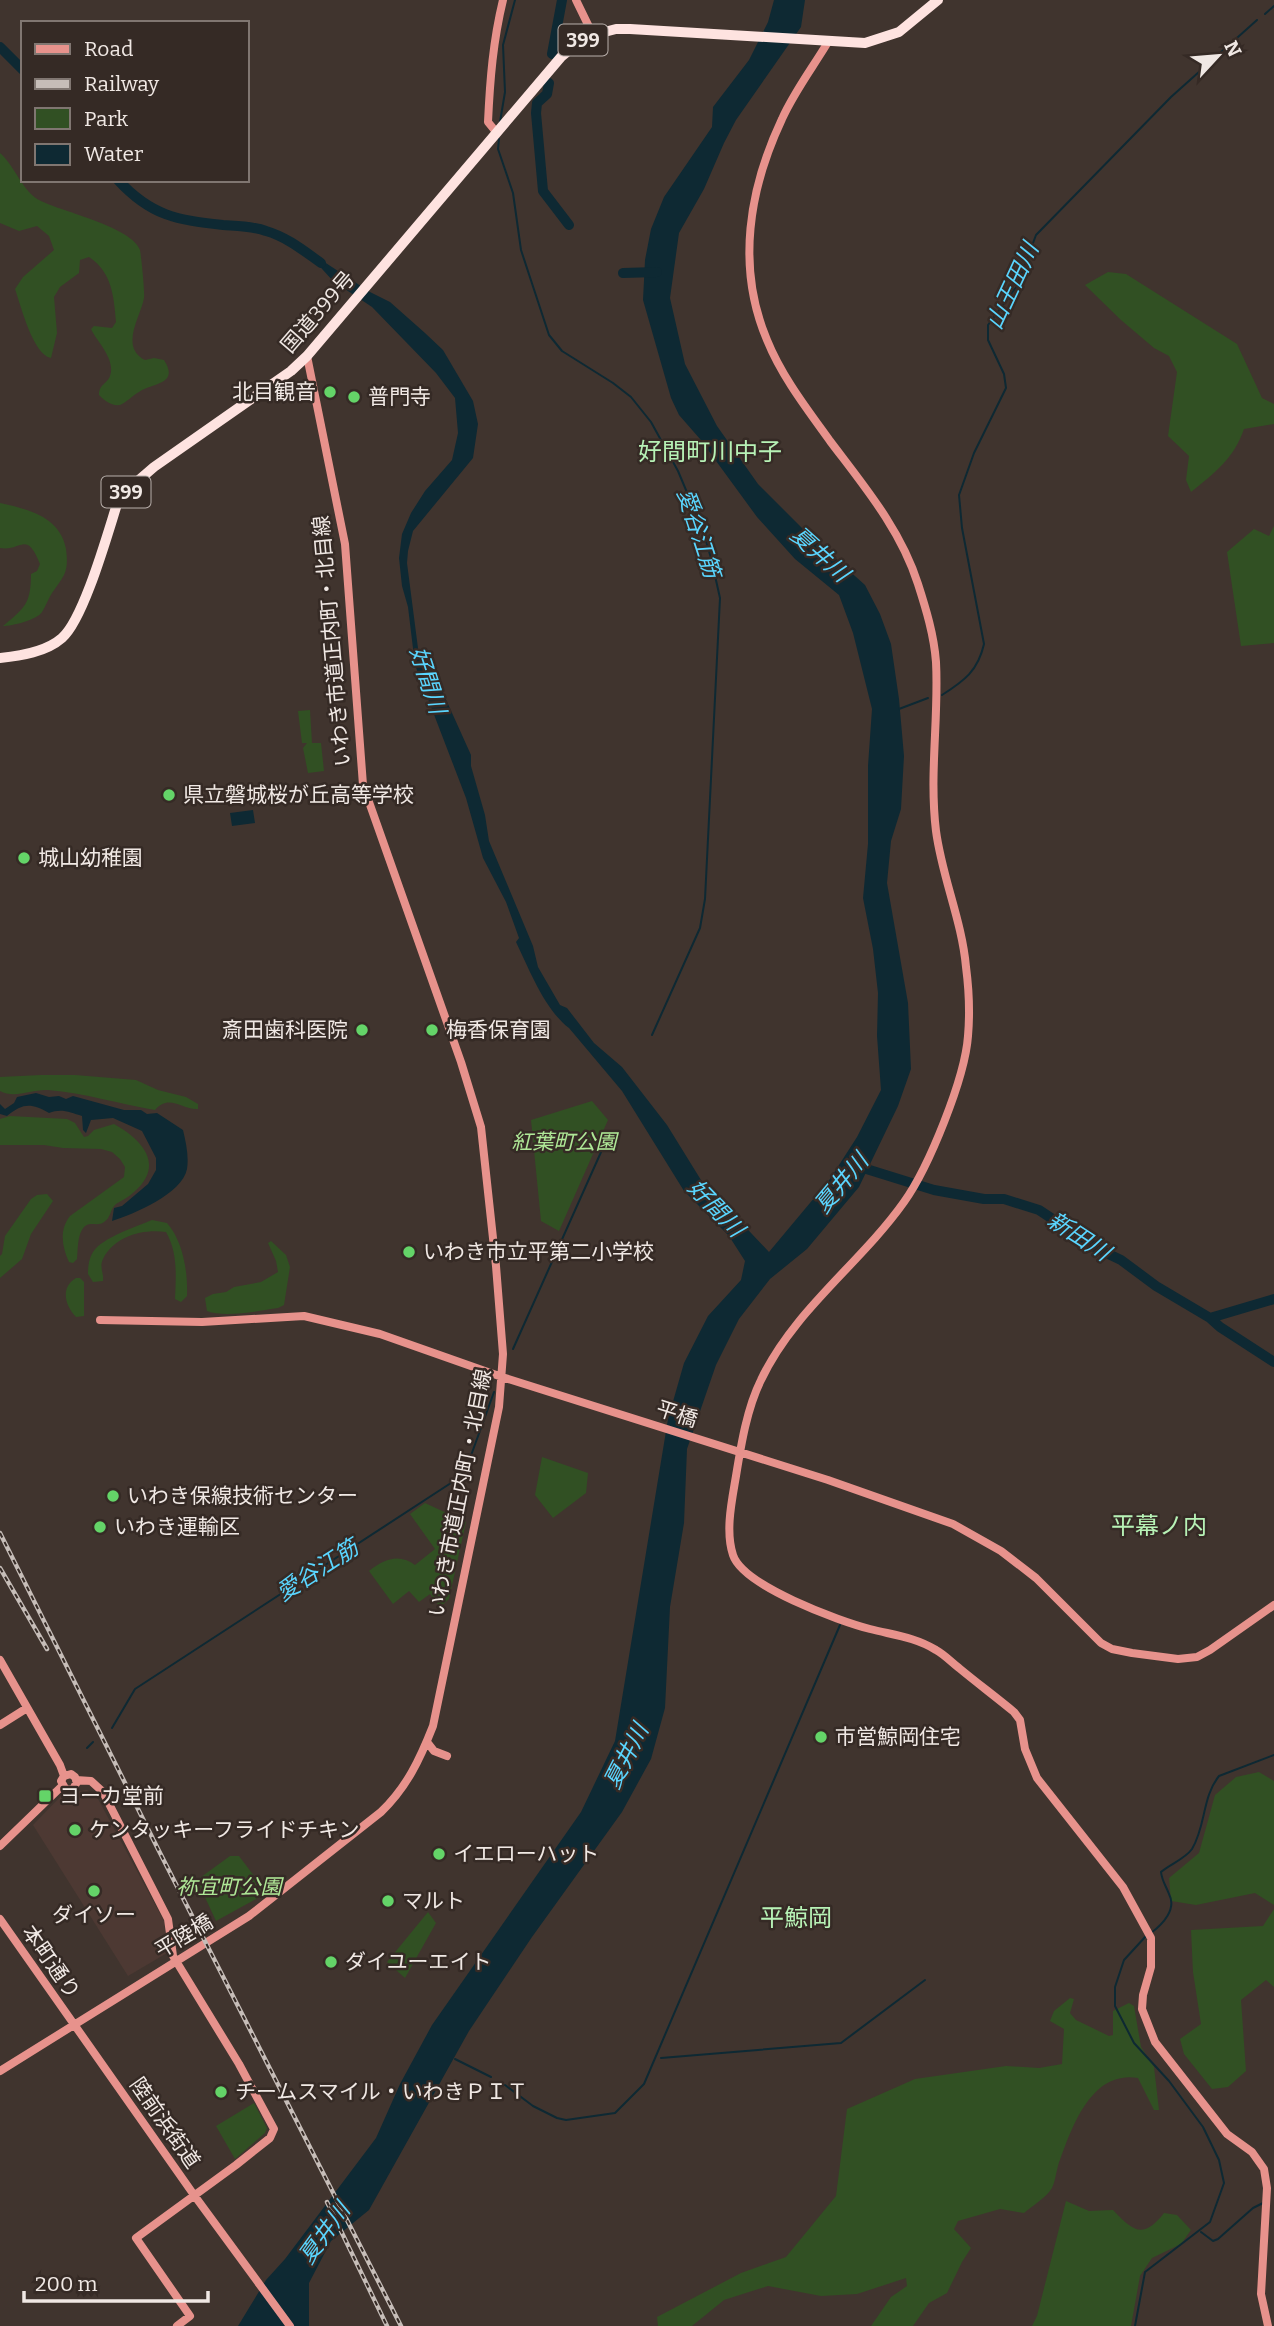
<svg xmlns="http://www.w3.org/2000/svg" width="1274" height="2326" font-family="Bitter,'Noto Sans JP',serif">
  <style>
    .commercial { fill: #4d3933 }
    .green { fill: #315023 }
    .water { fill: #0e2933 }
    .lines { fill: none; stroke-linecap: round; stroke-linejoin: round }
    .stream { stroke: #0e2933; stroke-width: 2 }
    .river { stroke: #0e2933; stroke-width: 10 }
    .secondary { stroke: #e7928c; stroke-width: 8 }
    .highway { stroke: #fee3e0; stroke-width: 10 }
    .rail-casing { stroke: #c6bdb8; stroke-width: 4.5 }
    .rail { stroke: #352a25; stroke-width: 2; stroke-dasharray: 5; stroke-linecap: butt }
    .poi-dot { fill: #64d468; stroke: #352a25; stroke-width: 2.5 }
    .labels { text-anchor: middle; stroke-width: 5; stroke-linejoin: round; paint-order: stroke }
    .shield { fill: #352a25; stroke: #b8afab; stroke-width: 2 }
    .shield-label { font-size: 19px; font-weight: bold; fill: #f0e8e4 }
    .street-label { font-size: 21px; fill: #f0e8e4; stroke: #352a25 }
    .poi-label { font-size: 21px; fill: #f0e8e4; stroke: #352a25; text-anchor: start }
    .park-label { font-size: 21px; font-style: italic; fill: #afe897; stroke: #352a25 }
    .water-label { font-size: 23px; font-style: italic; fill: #5ad5fe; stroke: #352a25 }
    .quarter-label { font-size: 24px; fill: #b7f2b6; stroke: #352a25 }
  </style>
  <rect width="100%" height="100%" fill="#40342e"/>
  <!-- commercial -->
  <path class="commercial" d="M87,1790L98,1799L164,1921L167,1953L128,1976L33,1825L63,1794Z"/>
  <!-- green -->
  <path class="green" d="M0,153C15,166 23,193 41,201C63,212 132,227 140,250C141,255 145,292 144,298C141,316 119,347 145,360L154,358L164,360C180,385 152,383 139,392C132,396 127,402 120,405C111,406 105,401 99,395C99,384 107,384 110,376C116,359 97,342 91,329L94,326L112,328L116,322C114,297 112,272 89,257L80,260L79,273L60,287L54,297L57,333L51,358C33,355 21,306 15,289L23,277L54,250L49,236L37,226L19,231L0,223Z
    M1108,272L1126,274L1237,344L1262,398L1274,404V424L1244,429C1234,458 1215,473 1191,492L1186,480L1189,456L1168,436L1177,372L1169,356L1154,348L1121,320L1085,285Z
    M0,503C27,509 60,516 66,549C67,557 68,567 64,575C61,581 56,587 52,593C48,599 46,606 42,612C37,620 12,626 3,626C25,608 31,603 31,574L37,571L40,564C26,529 21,552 0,548Z
    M1274,526V643L1241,646L1227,552L1254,529L1269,536Z
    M310,710L312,743H321L324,771L308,773L303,748L307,743H302L298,711Z
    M41,1075H75L136,1080L158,1090L186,1097L198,1104V1109C182,1110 169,1093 155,1110C119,1104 85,1093 48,1090C32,1089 15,1099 0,1091V1077Z
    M592,1101L608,1120L559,1231L541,1221L531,1120Z
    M10,1116L67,1119L75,1123L84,1137L88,1136L94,1130L114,1124C141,1139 166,1164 134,1192C129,1197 122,1200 116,1204C110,1209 111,1218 104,1222C98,1227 90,1221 84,1227C77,1235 78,1250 77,1259L73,1263L69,1262C62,1247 59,1230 70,1216L124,1177L125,1167L120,1159L112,1152L101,1149L63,1148L44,1145H0V1119Z
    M47,1194L53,1201L31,1234L22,1259L0,1278V1256L2,1254L5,1236L31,1199L37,1195Z
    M152,1220L167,1223C183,1241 188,1272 187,1296L181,1302L175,1299C176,1276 178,1253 166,1232C142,1229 115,1236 103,1259C99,1267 104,1273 103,1281L93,1282L88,1274C88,1267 89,1258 93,1252C103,1237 136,1227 152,1220Z
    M271,1241L286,1255L290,1267L284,1305L278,1308C258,1311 225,1318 207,1311L205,1298L213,1294L226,1292L234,1287L261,1282L278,1272L276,1261L268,1243Z
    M76,1278H80L84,1282V1316L76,1317C65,1306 60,1287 76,1278Z
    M542,1457L588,1473L586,1493L553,1518L535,1495Z
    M425,1503L466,1522L449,1599L440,1607L430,1594L419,1602L409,1591L393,1604L369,1571C384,1559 399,1553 415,1565L435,1549L410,1514Z
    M1259,1772L1274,1781V1905L1255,1893L1196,1905L1171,1901L1169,1878L1199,1853L1215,1795L1236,1777Z
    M230,1856H239L267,1893L216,1921L197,1880Z
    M1274,1909V1987L1266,1980L1241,2000L1246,2071L1228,2087L1212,2089L1184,2054L1180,2039L1201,2024L1193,1972L1191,1930L1263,1926Z
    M428,1912L436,1923L405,1978L387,1962Z
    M1070,1998L1074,1999L1070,2013L1076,2020L1109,2036L1113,2035V2011L1129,2003L1134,2006L1141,2047L1154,2067L1159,2110H1154L1138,2078C1090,2070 1071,2130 1058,2166C1056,2173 1055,2182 1052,2188C1047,2197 1032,2206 1024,2213L1000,2209L958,2221L954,2229L971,2248L962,2262L947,2293L929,2303L913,2326H871L891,2297L907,2286L906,2278L857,2294L821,2296L768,2286L724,2300L692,2326H658L657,2317L741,2273L786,2257L836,2196L847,2109L915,2079L1006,2066L1039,2068L1062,2064L1064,2029L1050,2021L1054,2011Z
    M254,2103L267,2128L265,2133L235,2159L216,2126Z
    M1066,2201L1089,2211L1113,2210C1133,2231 1143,2240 1164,2213L1177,2215L1191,2230L1181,2244L1152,2258L1140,2276L1131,2326H1032L1037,2316Z"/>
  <!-- water -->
  <path class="water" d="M774,0H805L801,27L736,120L724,143L704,189L679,233L670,298L685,364L717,426L758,484L806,532L865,585L880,614L891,644L899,699L904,756L901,809L891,841L887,883L908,1003L911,1069L898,1106L859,1187L807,1249L770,1279L739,1319L716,1365L687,1449L684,1523L670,1607L665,1708L651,1759L622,1812L532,1937L469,2031L369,2210L331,2241L309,2283V2326H238L266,2280L285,2259L376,2138L400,2084L432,2025L581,1812L615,1741L668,1419L684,1363L708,1316L741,1280L745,1261L729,1236L684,1191L622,1091L569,1028C545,1010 529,969 516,942L519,938L506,902L483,858L466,798L415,665L408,607L402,586L399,558L402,534L411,513L425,491L452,460L458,433L455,398L436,373L372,307L333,281L303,248L370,292L390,302L425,333L443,350L473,401L478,424L473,458L413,531L408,551L407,563L419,656L433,683L435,686L439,684L471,755V766L485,815L489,841L533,946L538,967L560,1005L567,1008L594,1043L622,1067L667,1125L701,1180L769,1252L830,1179L857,1137L881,1090L877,1036L878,993L873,949L863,898L868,844V766L872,709L853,633L839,595L795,559L757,517L700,439L679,415L671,398L643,300L645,260L651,229L664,197L712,127L713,107L749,60L768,22Z
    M253,810L255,823L232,826L230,813Z
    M36,1093L49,1097L59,1096L66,1099L73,1096L124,1110H141L147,1114L157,1113L183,1130C186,1143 189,1156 187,1169C182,1194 134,1214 112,1221L114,1208L122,1206L148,1184L156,1170V1158L142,1131L113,1118L91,1120L86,1133L83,1130L82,1116C70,1112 61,1108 49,1113C31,1103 23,1103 7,1116L0,1114V1104L5,1109L14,1103L17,1097Z"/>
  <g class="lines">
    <!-- stream -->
    <path class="stream" d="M1265,14L1274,6
      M500,122L505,92L503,45L515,0
      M499,139L498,149L513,193L521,250L549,335L562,351L613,383L631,397L651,422L678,471L702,528L711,558L720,598L705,899L700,928L652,1035
      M942,695C964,681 978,671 984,644L962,528L959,495L974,453L1006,388L1004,374L988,340V325L1017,286L1036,235L1171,97L1257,20
      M899,709L928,698
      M513,1349L610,1132
      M112,1728L135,1689L454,1481L469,1461L494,1392
      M87,1748L93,1742
      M1151,1933C1163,1924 1177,1909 1169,1894C1166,1886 1162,1881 1161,1872C1170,1864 1185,1859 1192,1849C1206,1826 1202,1797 1219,1776L1274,1755
      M661,2058L841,2043L925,1980
      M455,2059L491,2077
      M505,2085L533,2106L557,2118L566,2120L615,2113L644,2084L840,1625
      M1201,2232L1213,2241L1218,2239L1253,2208L1263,2203
      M1135,2326L1145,2272L1210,2222L1224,2183L1219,2160L1203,2127L1169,2081L1134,2043L1115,2006V1987L1124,1960L1146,1936"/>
    <!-- river -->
    <path class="river" d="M0,47L23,70
      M552,54L562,0
      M549,83L547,94L537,103L536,113L543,191L569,225
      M118,180C151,216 177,220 223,225C237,226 253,226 266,231C287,237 304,251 321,263
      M623,273L657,272
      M860,1167L934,1190L984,1199H1004L1039,1210L1098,1249L1121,1260L1156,1286L1210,1318L1220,1327L1274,1362
      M1210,1318L1274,1299"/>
    <!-- secondary -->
    <path class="secondary" d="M576,0L593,35
      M828,42C813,67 794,92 782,119C749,189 736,267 767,340C782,377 807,409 830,441C864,486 901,530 918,584C926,609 934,635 936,662C939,718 929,774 936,831C942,877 962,921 966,967C969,990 970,1013 968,1036C965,1078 929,1167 904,1202C860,1264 794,1310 761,1380C747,1408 741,1445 736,1476C732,1500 725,1531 733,1555C743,1586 839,1621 870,1629C893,1635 915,1637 936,1650C945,1655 951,1662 959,1668C977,1683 996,1697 1014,1712L1020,1720L1025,1749L1037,1778L1123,1887L1151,1938V1967L1143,1995L1142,2009L1155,2042L1227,2134L1252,2152L1264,2169L1267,2188L1261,2294L1268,2326
      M497,133L488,122C490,80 493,41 503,0
      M100,1320L202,1322L304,1316L380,1334L502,1377L828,1480L953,1524L1001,1551L1036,1578L1101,1643L1112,1649L1132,1653L1178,1659L1197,1657L1210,1650L1274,1605
      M0,1660L60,1765L64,1776L61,1781L66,1790L73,1789L77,1782L75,1777L71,1774L64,1776
      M0,1725L27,1708
      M427,1742L434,1751L447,1756
      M76,1780L91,1781L103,1792L168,1919L173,1956L239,2064L274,2129L270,2138L236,2165L136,2238L190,2316L177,2326
      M0,1846L62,1786
      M0,1919L194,2195L290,2326
      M0,2071L249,1916L381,1812C407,1787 420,1759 433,1726L499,1407L503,1354L496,1266L481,1127L461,1062L363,785L345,544L307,356"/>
    <!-- highway -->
    <path class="highway" d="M0,658C21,656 46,652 62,638C84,619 108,532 118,501L125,492L154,467L291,371L307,356L561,57L578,43L593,35L616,29H630L865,43L899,32L938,0"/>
    <!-- rail casing -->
    <g class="rail-casing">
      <path id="rail" d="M0,1533L158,1849L401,2326
        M0,1568L47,1649
        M327,2202L387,2326"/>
    </g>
    <!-- rail -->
    <use href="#rail" class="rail"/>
  </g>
  <!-- markers -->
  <g class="poi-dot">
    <circle cx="330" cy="392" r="7"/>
    <circle cx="354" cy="397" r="7"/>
    <circle cx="169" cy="795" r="7"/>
    <circle cx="24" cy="858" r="7"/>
    <circle cx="362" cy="1030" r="7"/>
    <circle cx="432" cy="1030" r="7"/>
    <circle cx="409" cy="1252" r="7"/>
    <circle cx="113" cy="1496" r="7"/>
    <circle cx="100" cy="1527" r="7"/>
    <circle cx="821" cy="1737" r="7"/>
    <rect x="38" y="1789" width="14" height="14" rx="3.5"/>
    <circle cx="75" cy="1830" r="7"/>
    <circle cx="439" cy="1854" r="7"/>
    <circle cx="94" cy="1891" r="7"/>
    <circle cx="388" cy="1901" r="7"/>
    <circle cx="331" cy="1962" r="7"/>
    <circle cx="221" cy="2092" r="7"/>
  </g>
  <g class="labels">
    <!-- shield labels -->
    <g class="shield">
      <rect x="558.5" y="24.5" width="49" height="31" rx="5"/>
      <rect x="101.5" y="476.5" width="49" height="31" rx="5"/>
    </g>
    <g class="shield-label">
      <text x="583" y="47">399</text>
      <text x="126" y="499">399</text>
    </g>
    <!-- street labels -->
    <g class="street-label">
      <text transform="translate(318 312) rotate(-49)" y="7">国道399号</text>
      <text transform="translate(332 641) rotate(-95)" y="7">いわき市道正内町・北目線</text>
      <text transform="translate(677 1414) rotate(18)" y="7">平橋</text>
      <text transform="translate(460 1493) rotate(-79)" y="7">いわき市道正内町・北目線</text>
      <text transform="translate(184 1936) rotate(-31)" y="7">平陸橋</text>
      <text transform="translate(51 1962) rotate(55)" y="7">本町通り</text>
      <text transform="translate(165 2123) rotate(55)" y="7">陸前浜街道</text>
    </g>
    <!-- poi labels -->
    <g class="poi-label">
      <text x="316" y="399" text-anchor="end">北目観音</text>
      <text x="368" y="404">普門寺</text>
      <text x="183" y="802">県立磐城桜が丘高等学校</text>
      <text x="38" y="865">城山幼稚園</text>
      <text x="348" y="1037" text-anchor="end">斎田歯科医院</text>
      <text x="446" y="1037">梅香保育園</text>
      <text x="423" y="1259">いわき市立平第二小学校</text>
      <text x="127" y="1503">いわき保線技術センター</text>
      <text x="114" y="1534">いわき運輸区</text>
      <text x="835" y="1744">市営鯨岡住宅</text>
      <text x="59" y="1803">ヨーカ堂前</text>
      <text x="89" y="1837">ケンタッキーフライドチキン</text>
      <text x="453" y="1861">イエローハット</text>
      <text x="402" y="1908">マルト</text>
      <text x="94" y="1922" text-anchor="middle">ダイソー</text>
      <text x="345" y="1969">ダイユーエイト</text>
      <text x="235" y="2099">チームスマイル・いわきＰＩＴ</text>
    </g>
    <!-- park labels -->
    <g class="park-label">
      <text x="564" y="1149">紅葉町公園</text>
      <text x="229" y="1894">祢宜町公園</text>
    </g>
    <!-- water labels -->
    <g class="water-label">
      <text transform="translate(1012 286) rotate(-65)" y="8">山王田川</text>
      <text transform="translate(699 533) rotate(72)" y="8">愛谷江筋</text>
      <text transform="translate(820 554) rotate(42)" y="8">夏井川</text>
      <text transform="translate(428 680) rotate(72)" y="8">好間川</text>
      <text transform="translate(841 1183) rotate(-50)" y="8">夏井川</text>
      <text transform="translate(716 1208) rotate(46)" y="8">好間川</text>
      <text transform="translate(1079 1236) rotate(33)" y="8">新田川</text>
      <text transform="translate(317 1570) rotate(-33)" y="8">愛谷江筋</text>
      <text transform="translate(626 1756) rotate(-63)" y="8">夏井川</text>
      <text transform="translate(324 2233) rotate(-54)" y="8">夏井川</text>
    </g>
    <!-- quarter labels -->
    <g class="quarter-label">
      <text x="710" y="460">好間町川中子</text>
      <text x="1159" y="1534">平幕ノ内</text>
      <text x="796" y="1926">平鯨岡</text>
    </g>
  </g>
  <!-- legend -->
  <rect x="21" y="21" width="228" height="161" fill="#352a25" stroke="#807671" stroke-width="2"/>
  <rect x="35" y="44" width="35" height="10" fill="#e7928c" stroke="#807671" stroke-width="2"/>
  <text x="84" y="56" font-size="21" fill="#f0e8e4">Road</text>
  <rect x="35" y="79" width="35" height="10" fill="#c6bdb8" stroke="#807671" stroke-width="2"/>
  <text x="84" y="91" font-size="21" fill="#f0e8e4">Railway</text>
  <rect x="35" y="108" width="35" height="21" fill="#315023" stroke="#807671" stroke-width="2"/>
  <text x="84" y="126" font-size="21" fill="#f0e8e4">Park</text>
  <rect x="35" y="144" width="35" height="21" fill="#0e2933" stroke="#807671" stroke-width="2"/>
  <text x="84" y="161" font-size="21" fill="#f0e8e4">Water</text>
  <!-- north arrow -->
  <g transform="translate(1218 56) rotate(64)" stroke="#352a25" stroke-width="5" paint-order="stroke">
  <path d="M0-5L12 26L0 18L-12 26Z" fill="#f0e8e4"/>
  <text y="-10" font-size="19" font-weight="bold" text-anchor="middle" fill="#f0e8e4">N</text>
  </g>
  <!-- scale -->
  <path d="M24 2291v10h184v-10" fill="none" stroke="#f0e8e4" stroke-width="3.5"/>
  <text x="35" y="2291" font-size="21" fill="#f0e8e4" stroke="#352a25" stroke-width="5" paint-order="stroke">200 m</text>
</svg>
